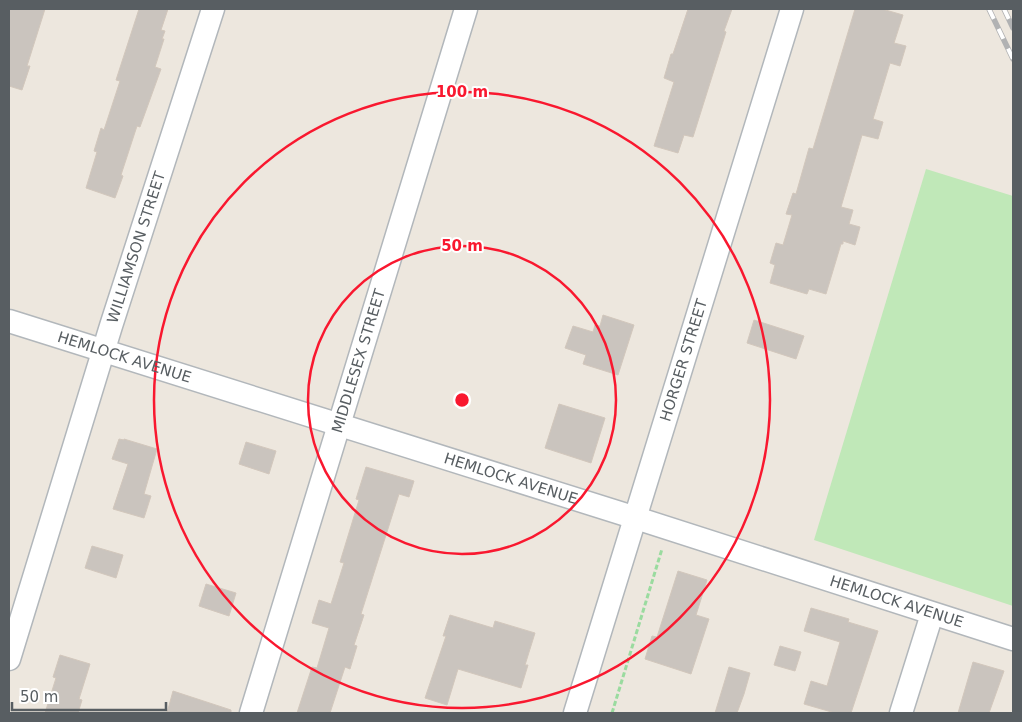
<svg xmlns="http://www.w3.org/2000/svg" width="1022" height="722" font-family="'DejaVu Sans',sans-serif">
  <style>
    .green { fill: #c0e8b8 }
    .building { fill: #cac4be; stroke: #d2c7bc }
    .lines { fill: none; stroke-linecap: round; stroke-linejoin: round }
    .minor-casing { stroke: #b2b7bb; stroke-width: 25 }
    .path { stroke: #9adb9f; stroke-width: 3; stroke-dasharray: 5 2.5; stroke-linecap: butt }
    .minor { stroke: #fff; stroke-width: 22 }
    .rail-casing { stroke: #b1b2b3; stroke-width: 5.5 }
    .rail { stroke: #fff; stroke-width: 4; stroke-dasharray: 11; stroke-linecap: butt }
    .ring { fill: none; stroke: #f9182f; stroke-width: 2.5 }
    .labels { text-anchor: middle; stroke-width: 4; stroke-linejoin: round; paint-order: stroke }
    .street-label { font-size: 15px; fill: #585e62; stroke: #fff }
    .centre { fill: #f9182f; stroke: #fff; stroke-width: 2.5 }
    .ring-label { font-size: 15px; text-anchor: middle; font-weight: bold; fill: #f9182f; stroke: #fff; stroke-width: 4; stroke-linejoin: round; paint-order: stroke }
  </style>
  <rect width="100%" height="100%" fill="#ede7de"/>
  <!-- green -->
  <path class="green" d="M926,169L1013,196V606L814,540Z"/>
  <!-- building -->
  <path class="building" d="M9,9H45L27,66H30L22,90L9,86Z
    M139,9H168L161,30L165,31L162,39H164L155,67L161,69L140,127L137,126L121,175L123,176L115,198L86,188L97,152L94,151L101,128L104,130L120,81L116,80Z
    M688,9H732L724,31L726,32L693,137L684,135L678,153L654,146L674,82L664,78L671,54H673Z
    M855,9H882L903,15L894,43L906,46L900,66L890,63L873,119L883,122L878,139L862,135L841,207L853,210L849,224L860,227L855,245L843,241V244H841L826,294L809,289L807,294L770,283L775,265L770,263L776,243L783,245L792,215L786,214L793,193L796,194L809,148L813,149Z
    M603,315L634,325L618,375L583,364L586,355L565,348L573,326L593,332L595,325L600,326Z
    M754,320L804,336L796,359L747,343Z
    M559,404L605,418L591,463L545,448Z
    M119,439L124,440V439L157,449L144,494L151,496L144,518L113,509L128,464L112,459Z
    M246,442L276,451L269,474L239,464Z
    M366,467L414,481L409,497L399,494L361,614L364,615L354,645L357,646L350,669L345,667L330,713H297L312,667L317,668L329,628L312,623L319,600L331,604L344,563L340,562L359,500L356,499Z
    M92,546L123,555L116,578L85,568Z
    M678,571L707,580L696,615L709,619L691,674L645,659L652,636L657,637Z
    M206,584L236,593L229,616L199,606Z
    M811,608L849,619L848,622L878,631L851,713H835L804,704L811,681L827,686L840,642L804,631Z
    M450,615L493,628L495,621L535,633L525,665H528L521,688L458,669L447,705L425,698L446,636H443Z
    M780,646L801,652L795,671L774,665Z
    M60,655L90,664L79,699L82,700L78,713H45L56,678L53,677Z
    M973,662L1004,671L989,713H958Z
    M729,667L750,673L744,694L737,713H715Z
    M173,691L231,710V713H167Z"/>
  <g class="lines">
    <!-- minor casing -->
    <g class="minor-casing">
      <g id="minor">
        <path id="s1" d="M9,321L636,518L1013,639"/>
        <path id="s2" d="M9,659L111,326L213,9"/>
        <path id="s3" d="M251,713L466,9"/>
        <path id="s4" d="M575,713L792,9"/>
        <path d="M901,713L932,614"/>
      </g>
    </g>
    <!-- path -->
    <path class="path" d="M612,713L662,549"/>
    <!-- minor -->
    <use href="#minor" class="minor"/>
    <!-- rail casing -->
    <g class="rail-casing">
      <path id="rail" d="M989,9L1013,59
        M1004,9L1013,28"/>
    </g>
    <!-- rail -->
    <use href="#rail" class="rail"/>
  </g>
  <!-- distance rings -->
  <g class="ring">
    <circle cx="462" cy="400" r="154"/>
    <circle cx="462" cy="400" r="308"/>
  </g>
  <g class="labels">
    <!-- street labels -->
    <g class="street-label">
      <text dy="5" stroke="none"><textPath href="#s2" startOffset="431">WILLIAMSON STREET</textPath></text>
      <text dy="5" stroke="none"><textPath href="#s1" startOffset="121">HEMLOCK AVENUE</textPath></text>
      <text dy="5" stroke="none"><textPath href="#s3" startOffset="368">MIDDLESEX STREET</textPath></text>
      <text dy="5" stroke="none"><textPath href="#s4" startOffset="369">HORGER STREET</textPath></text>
      <text dy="5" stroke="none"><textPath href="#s1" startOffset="526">HEMLOCK AVENUE</textPath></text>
      <text dy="5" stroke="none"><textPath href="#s1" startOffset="931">HEMLOCK AVENUE</textPath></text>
    </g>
  </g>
  <circle cx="462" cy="400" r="8" class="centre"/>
  <g class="ring-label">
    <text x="462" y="97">100 m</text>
    <text x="462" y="251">50 m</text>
  </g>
  <!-- border -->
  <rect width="1022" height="722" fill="none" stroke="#585e62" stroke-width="20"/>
  <!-- scale -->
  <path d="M12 702v8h154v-8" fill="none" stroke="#585e62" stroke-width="2.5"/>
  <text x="20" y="702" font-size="15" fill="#585e62" stroke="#ffffff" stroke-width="4" paint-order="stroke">50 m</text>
</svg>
